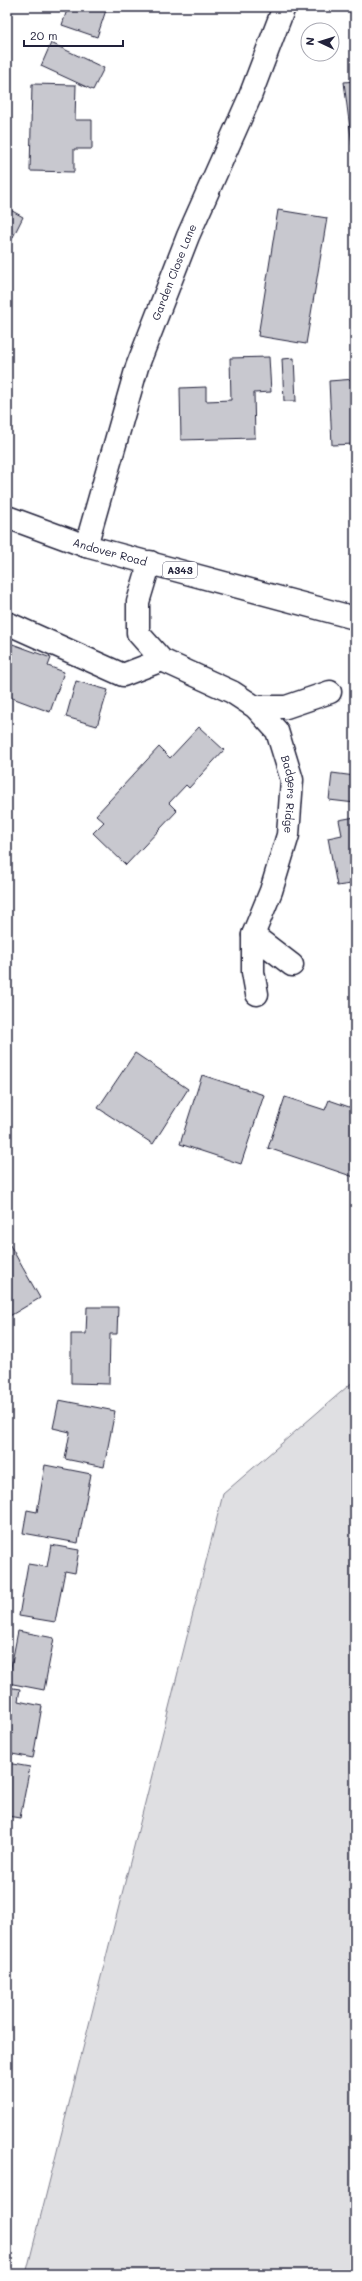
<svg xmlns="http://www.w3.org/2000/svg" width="362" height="2281" font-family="Mali,sans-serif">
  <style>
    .green { fill: #dfdfe2; stroke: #80808e }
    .building { fill: #c8c8cf; stroke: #22223b }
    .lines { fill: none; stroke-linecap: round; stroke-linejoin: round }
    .minor-casing { stroke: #22223b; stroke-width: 25 }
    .major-casing { stroke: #22223b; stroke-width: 25 }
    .minor { stroke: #fff; stroke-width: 22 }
    .major { stroke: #fff; stroke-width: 22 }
    .labels { text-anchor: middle; stroke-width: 3; stroke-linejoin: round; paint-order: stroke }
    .shield { fill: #fff; stroke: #646476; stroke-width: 1 }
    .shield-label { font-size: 10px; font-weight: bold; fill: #22223b }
    .street-label { font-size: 11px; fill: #22223b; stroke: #fff }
  </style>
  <rect width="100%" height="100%" fill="#fff"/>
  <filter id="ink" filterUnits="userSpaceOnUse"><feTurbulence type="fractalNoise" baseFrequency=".025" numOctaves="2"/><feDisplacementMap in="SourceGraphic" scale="8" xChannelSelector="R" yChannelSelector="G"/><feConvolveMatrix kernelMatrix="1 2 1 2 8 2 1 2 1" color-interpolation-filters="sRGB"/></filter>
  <g filter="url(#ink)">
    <!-- green -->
    <path class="green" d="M355,1380V2274H26L223,1494Z"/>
    <!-- building -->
    <path class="building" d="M68,7H107L97,37L62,25Z
      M51,43L104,68L93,90L41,66Z
      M355,81V145H352L344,82Z
      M32,84L76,85L75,120H92V149H74V172L30,171Z
      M7,208L23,217L7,249Z
      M278,210L327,218L306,344L258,336Z
      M269,357L271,392L254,393L255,438L181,440L180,388L206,387V401L231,400L230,358Z
      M294,358L296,401H284L282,359Z
      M355,379V444L332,445L329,381Z
      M7,642L51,658L48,666L64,672L50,712L7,696Z
      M76,681L108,690L97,726L66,717Z
      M199,727L224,750L189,788L186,785L169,803L177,811L126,865L93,833L104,822L96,815L159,747L170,758Z
      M332,773L355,776V803L329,800Z
      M355,817V902L354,903L351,884L337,886L328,838L342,835L339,820Z
      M135,1053L188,1089L153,1144L98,1108Z
      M202,1075L264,1095L241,1164L180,1144Z
      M285,1097L325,1110L329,1100L355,1109L354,1177L268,1148Z
      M7,1240L40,1298L8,1317L7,1315Z
      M87,1307H118L117,1334H110L109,1384L71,1383V1334H86Z
      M59,1400L115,1411L104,1467L65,1459L70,1432L53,1428Z
      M45,1465L91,1474L78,1543L23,1533L27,1510L37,1512Z
      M51,1545L79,1550L75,1573L65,1571L55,1622L19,1616L28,1564L47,1567Z
      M18,1631L54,1638L44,1690L8,1683Z
      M7,1687L20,1689L18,1701L42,1706L33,1758L7,1753Z
      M7,1763L30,1767L20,1818L7,1816Z"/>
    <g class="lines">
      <!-- minor casing -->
      <g class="minor-casing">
        <g id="minor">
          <path id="s1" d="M86,546L137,367L188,236L249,99L284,7"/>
          <path id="s2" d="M150,562L138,602V633L162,660L232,692L255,707L277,731L292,780L288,835L271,891L253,935V972L257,994"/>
          <path d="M7,623L123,675L162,660"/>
          <path d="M255,707H286L330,692"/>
          <path d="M253,935L292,965"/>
        </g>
      </g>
      <!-- major casing -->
      <g class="major-casing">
        <g id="major">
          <path id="s3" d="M7,517L86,546L355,618"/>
        </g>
      </g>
      <!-- minor -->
      <use href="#minor" class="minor"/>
      <!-- major -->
      <use href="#major" class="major"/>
    </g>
  </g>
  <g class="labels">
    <!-- shield labels -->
    <rect class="shield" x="163" y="562" width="34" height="16" rx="3"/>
    <g class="shield-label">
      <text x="180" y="574">A343</text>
    </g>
    <!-- street labels -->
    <g class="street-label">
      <text dy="4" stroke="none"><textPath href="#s1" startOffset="288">Garden Close Lane</textPath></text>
      <text dy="4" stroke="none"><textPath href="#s3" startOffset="109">Andover Road</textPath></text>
      <text dy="4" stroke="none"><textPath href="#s2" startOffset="311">Badgers Ridge</textPath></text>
    </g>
  </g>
  <!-- margin -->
  <rect width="362" height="2281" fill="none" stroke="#fff" stroke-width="24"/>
  <rect x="12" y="12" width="338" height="2257" fill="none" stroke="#22223b" stroke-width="1.5" filter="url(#ink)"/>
  <!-- north arrow -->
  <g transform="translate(320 42) rotate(274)"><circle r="19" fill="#ffffff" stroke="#a7a7b1"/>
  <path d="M0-3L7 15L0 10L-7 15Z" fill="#22223b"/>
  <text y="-6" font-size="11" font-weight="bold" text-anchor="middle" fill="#22223b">N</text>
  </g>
  <!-- scale -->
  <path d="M24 40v6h99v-6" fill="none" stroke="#22223b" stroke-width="2"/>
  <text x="30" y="40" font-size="12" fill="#22223b" stroke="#ffffff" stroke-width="3" paint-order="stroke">20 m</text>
</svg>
